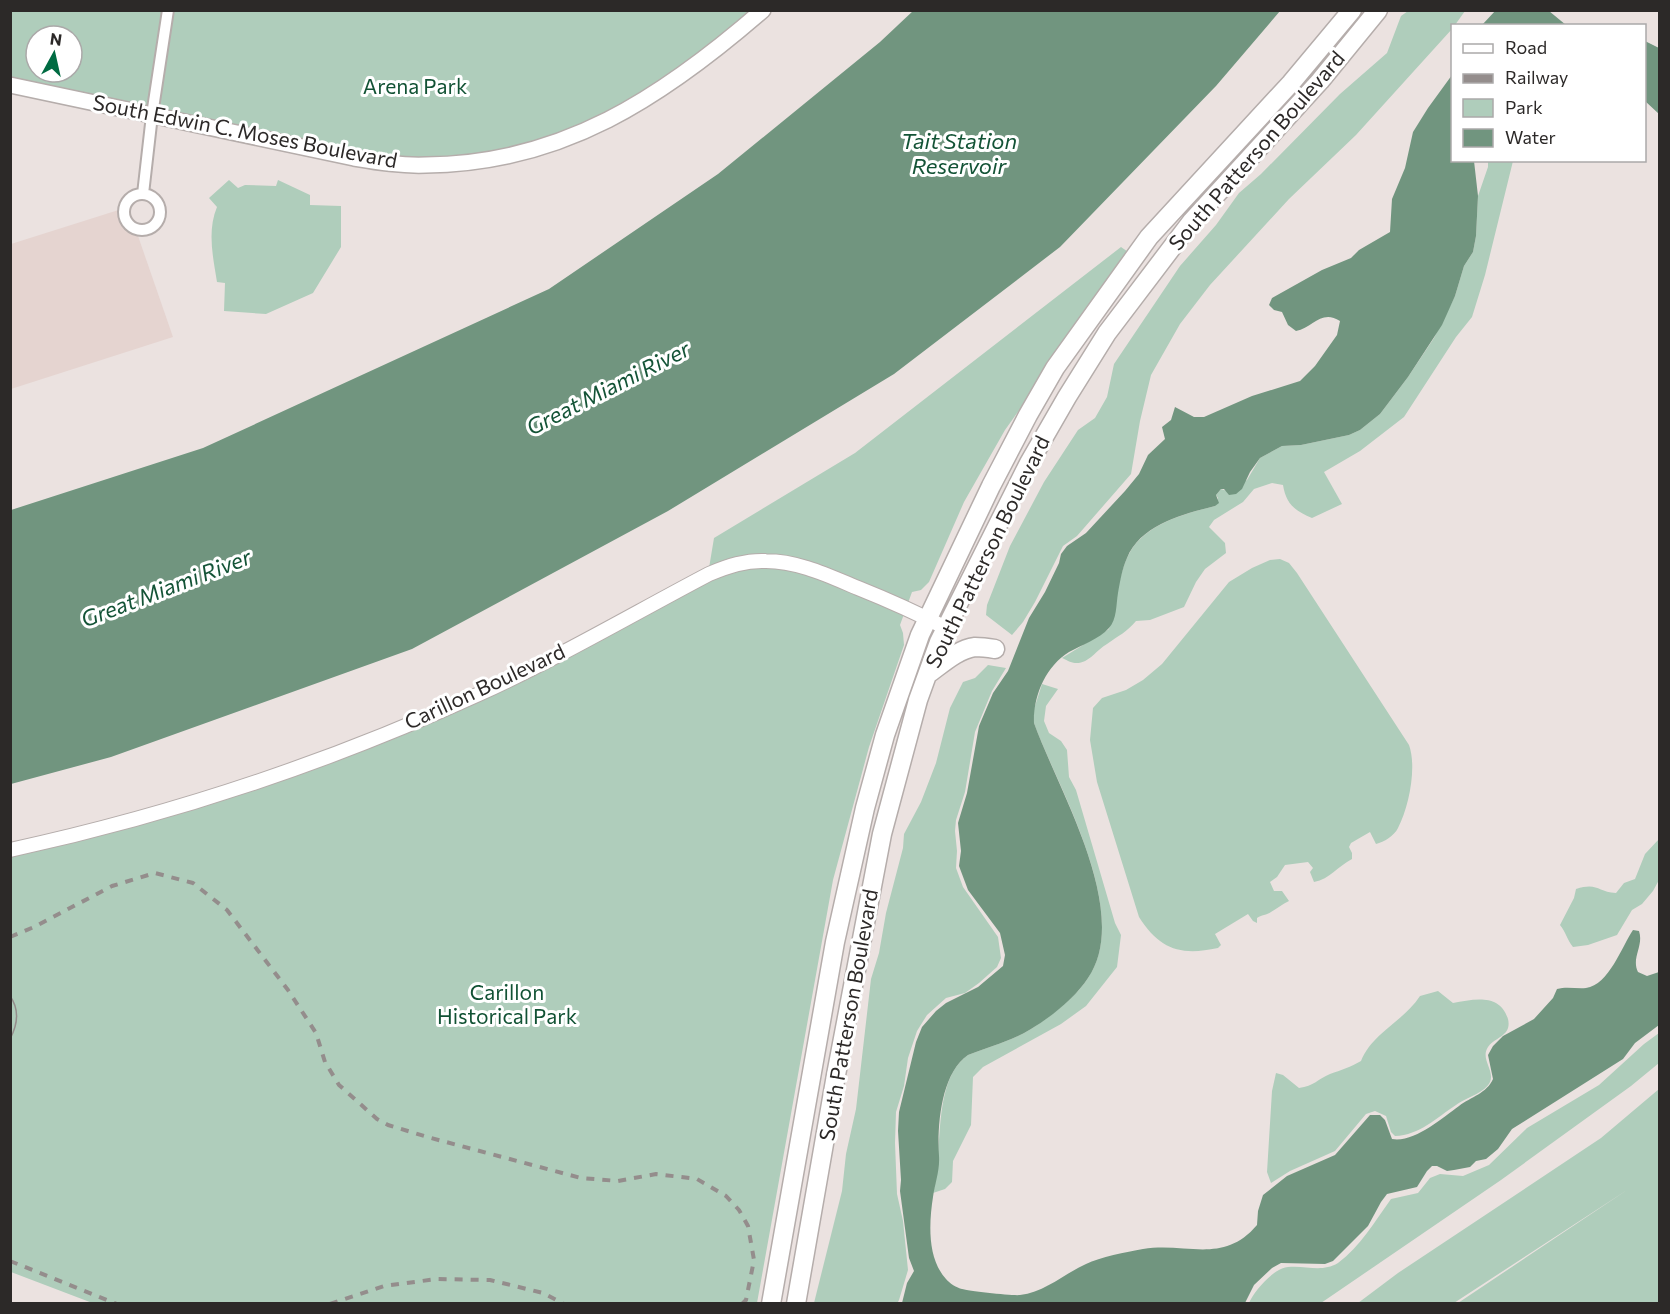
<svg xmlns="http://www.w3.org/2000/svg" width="1670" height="1314" font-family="Commissioner,sans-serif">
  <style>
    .built { fill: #e5d4d0 }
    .green { fill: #afcdbb; fill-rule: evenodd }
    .water { fill: #71957f }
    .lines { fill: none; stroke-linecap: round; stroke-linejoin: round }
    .minor-casing { stroke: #b5adab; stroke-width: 14 }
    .tertiary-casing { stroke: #b5adab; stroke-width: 16 }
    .secondary-casing { stroke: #b5adab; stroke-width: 18 }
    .primary-casing { stroke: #b5adab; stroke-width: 21 }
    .minor { stroke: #fff; stroke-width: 10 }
    .tertiary { stroke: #fff; stroke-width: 14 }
    .secondary { stroke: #fff; stroke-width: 15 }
    .primary { stroke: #fff; stroke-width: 18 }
    .tram { stroke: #948d8c; stroke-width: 1.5 }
    .rail { stroke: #948d8c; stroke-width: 4; stroke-dasharray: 8 8; stroke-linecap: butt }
    .labels { text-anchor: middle; stroke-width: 6; stroke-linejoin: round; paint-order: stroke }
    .park-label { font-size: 21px; fill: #115234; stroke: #fff }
    .street-label { font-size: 21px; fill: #2c2928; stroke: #fff }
    .water-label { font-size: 22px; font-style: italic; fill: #135336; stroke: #fff }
  </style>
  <rect width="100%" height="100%" fill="#ebe2e0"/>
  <!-- built -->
  <path class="built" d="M128,207L173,337L11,389V244Z"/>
  <!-- green -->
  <path class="green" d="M11,11H763L670,83L551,145L426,165L11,85ZM36,36H72V72H36Z
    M1408,11H1465L1455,25L1452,26V29L1356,135L1289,199L1210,285L1180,324L1151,375L1140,421L1131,474L1077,536L1063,546L1035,602L1023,622L1012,635L986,615L987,605L1010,546L1044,482L1078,430L1095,418L1107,397L1114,364L1180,266L1216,225L1239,193L1261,174L1340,94L1387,53L1401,16Z
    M1488,161H1513L1485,275L1472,317L1456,337L1404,417L1360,451L1324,472L1342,504L1312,518C1295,511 1286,504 1283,485L1272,483L1254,489L1243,502L1214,520L1209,527L1225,543L1226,553L1205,569L1196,582L1184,607L1150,620L1136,621C1127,632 1118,636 1107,644C1096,650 1089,664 1075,663C1071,663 1065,659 1062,658L1109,629C1115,608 1119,573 1128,556C1143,524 1184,514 1215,506L1218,498L1216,495L1221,489L1227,491L1247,480L1260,458L1282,446L1301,445L1349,435L1360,430L1380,414L1408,377L1434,338L1455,296L1464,266L1473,252L1476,236L1478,196L1488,167Z
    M229,180L238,188L245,185L276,186L278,180L310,195V205L341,206V247L313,293L266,314L224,311L225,283L217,282C213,257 207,231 217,207L209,198Z
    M1121,247L1131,254L1005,430L964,502L929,582L921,590L912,592L900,625L903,633L904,645L869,747L833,880L757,1303L95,1304L11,1272L10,850L165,811L420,720L708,574L714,538L855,453Z
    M1280,559L1289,563L1297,573L1409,745C1417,767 1409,807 1398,828C1394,836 1384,842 1376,844L1370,832L1351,843L1349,847L1352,853V859C1338,866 1330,879 1314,882L1310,872L1313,868L1308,862L1285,865L1277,877L1270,882L1274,891H1282L1289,901C1282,904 1278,908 1271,912C1267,915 1261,915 1257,918V923L1253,921L1248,914L1215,934L1221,945L1218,948C1181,956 1160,950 1139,917L1097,782L1090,740L1093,708L1102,698L1126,690L1143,680L1162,664L1229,582L1252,568L1270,560Z
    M988,665L1006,668L992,691L975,732L965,792L956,820L955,831L957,851L956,868L963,887L998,937L1001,958L997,967L979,983L965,993L946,998L927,1015L917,1031L908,1058L904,1086L896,1112L895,1143L897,1194L903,1221L908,1270L899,1300L897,1304L814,1303L842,1191L846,1154L856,1109L871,979L879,953L886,913L903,848L904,834L921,802L936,763L950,708L963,682L975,678Z
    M1042,684L1058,689L1046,706L1044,721L1049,733L1061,741L1067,750L1069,777L1076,790L1115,923L1121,935L1117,967L1086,1006L1061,1024L983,1067L973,1077L971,1125L953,1161L952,1182L945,1189L933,1193C944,1154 931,1081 968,1055C988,1047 1012,1041 1031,1029C1051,1016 1075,998 1088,978C1133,912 1057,787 1034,723V709Z
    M1659,839V880L1653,891L1642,904L1632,910L1617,935L1588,945L1573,947C1567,940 1566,932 1560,925L1574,898L1576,889C1598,882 1597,892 1616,893L1624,883L1635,879L1645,854Z
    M1438,991L1453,1003C1474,999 1500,993 1508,1019C1509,1023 1509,1028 1506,1032C1501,1038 1493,1040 1488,1047C1480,1059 1495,1070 1490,1082C1485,1093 1465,1098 1456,1105C1436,1118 1420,1135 1395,1136L1391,1132L1386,1116L1375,1111L1366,1114L1335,1151L1290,1171L1271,1183L1267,1172L1272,1091L1276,1073L1283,1075L1299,1088C1314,1086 1318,1079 1330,1074C1341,1070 1351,1067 1361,1061C1373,1032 1403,1022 1420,996Z
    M1659,1033V1063L1631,1086L1501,1180L1321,1303H1249C1254,1291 1274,1268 1288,1267C1306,1265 1321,1273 1338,1263C1360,1247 1375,1221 1391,1199L1418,1193L1430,1178L1440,1174L1463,1176L1489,1165L1527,1128L1599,1085L1644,1044Z
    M1659,1089V1303H1458L1627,1190L1454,1303H1358L1398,1273L1601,1138Z"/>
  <!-- water -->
  <path class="water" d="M914,10L1280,11L1216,86L1060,247L894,374L668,511L412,649L111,757L11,784V510L203,448L549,289L718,174L880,42Z
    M1496,10L1549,11L1566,25H1482Z
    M1645,41L1659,48V114L1645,101Z
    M1452,75V160L1474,161L1478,196L1476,236L1473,252L1464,266L1455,296L1442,325L1408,377L1380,414L1360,430L1349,435L1301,445L1282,446L1260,458L1250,472L1242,489L1236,494L1229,495L1224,489H1221L1216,495L1219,503L1215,506C1184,514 1141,524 1127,558C1122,569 1120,582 1118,593C1116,605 1117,619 1109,628C1099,639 1082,645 1069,652C1046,666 1033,696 1034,723C1057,788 1133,912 1088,978C1075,998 1051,1017 1031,1029C1012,1041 988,1047 968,1055C941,1073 937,1126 939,1156C940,1170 935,1183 933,1197C929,1223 927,1258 946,1279C949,1283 957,1288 962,1289C968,1291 1014,1296 1020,1295C1045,1292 1064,1274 1086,1264C1100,1257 1126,1252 1143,1249C1187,1242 1223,1265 1257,1225L1258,1211L1263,1195L1287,1176L1335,1155L1370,1115H1380L1385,1120L1392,1139C1414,1143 1442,1118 1459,1106C1471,1097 1487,1093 1493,1079L1488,1055L1493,1046L1503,1036L1534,1019L1553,998L1557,989C1567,986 1576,989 1586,988C1609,985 1622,946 1633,930L1639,931C1644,946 1631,958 1638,972L1647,976L1659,972V1025L1635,1043L1623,1059L1512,1129L1498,1149L1486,1159L1476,1161L1470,1167L1454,1170L1447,1171L1437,1166H1432L1427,1171L1417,1187L1387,1194L1381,1202L1368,1226L1333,1261L1325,1264L1281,1263L1272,1268L1254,1285L1245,1303H902L907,1283L914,1271L909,1258L900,1191L901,1180L898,1131L899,1112L916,1042L922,1027L936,1011L946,1003L978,987L1003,966L1005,955L1000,933L968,890L959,866L961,851L958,823L967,793L979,726L993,693L1008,671L1029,618L1045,592L1059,563L1061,554L1067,546L1086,533L1125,491L1139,474L1148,455L1165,439L1162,427L1171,420L1175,407L1194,417H1204L1252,396L1300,381L1315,366L1337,335L1340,321C1321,309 1313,328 1296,331L1288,325L1282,312L1274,310L1269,305L1272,298L1322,270L1351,258L1359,250L1390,232L1392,199L1405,168L1413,132L1428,108Z"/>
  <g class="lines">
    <!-- minor casing -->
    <g class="minor-casing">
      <path id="minor" d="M124 212a18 18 0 1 1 36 0a18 18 0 1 1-36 0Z
        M143,194L152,115L168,10"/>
    </g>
    <!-- tertiary casing -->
    <g class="tertiary-casing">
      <path id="tertiary" d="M10,850C171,815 330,762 479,694C558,658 633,614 709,574C728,566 746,560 766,561C798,561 829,576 858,588C888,600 917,613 946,628"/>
    </g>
    <!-- secondary casing -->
    <g class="secondary-casing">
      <path id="secondary" d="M10,85L354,158C378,162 402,166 426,165C562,164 663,97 763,10"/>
    </g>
    <!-- primary casing -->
    <g class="primary-casing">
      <path id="primary" d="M928,674C941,665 958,649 975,647C981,647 989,648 995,649
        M771,1304L835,942L865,808L885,735L920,635L991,486L1028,415L1055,368L1149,237L1291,83L1352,10
        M796,1304L836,1075L882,834L918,700L939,642L1029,463L1067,397L1107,333L1192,221L1320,81L1378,10"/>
    </g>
    <!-- minor -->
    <use href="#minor" class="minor"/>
    <!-- tertiary -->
    <use href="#tertiary" class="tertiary"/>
    <!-- secondary -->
    <use href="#secondary" class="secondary"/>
    <!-- primary -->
    <use href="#primary" class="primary"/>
    <!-- tram -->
    <path class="tram" d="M10,996C20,1010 18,1024 10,1039"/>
    <!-- rail -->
    <path class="rail" d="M10,937L34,927L112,886L155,873L193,883L227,910L288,990L316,1033L325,1062L339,1085L377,1119L388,1125L431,1138L581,1178L618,1181L656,1174L697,1179L726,1196L739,1210L748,1226L754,1260L746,1300L742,1304
      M10,1261L117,1304
      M330,1304L384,1286L437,1279L490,1280L543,1293L564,1304"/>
  </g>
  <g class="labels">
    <!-- park labels -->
    <g class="park-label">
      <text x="415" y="94">Arena Park</text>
      <text x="507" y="1000">Carillon<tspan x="507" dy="24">Historical Park</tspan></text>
    </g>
    <!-- street labels -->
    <g class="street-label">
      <text transform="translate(245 132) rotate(11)" y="7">South Edwin C. Moses Boulevard</text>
      <text transform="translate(1257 151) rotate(-49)" y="7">South Patterson Boulevard</text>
      <text transform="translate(988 552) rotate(-64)" y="7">South Patterson Boulevard</text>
      <text transform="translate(485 687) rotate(-25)" y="7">Carillon Boulevard</text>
      <text transform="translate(849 1015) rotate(-80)" y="7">South Patterson Boulevard</text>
    </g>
    <!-- water labels -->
    <g class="water-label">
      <text x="959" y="149">Tait Station<tspan x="959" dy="25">Reservoir</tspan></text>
      <text transform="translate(608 388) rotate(-27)" y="8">Great Miami River</text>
      <text transform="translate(166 588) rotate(-21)" y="8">Great Miami River</text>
    </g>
  </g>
  <!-- border -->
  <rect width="1670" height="1314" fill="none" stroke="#2c2928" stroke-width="24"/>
  <!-- legend -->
  <rect x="1451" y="24" width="195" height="138" fill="#ffffff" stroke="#aba9a9" stroke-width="1.5"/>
  <rect x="1463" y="44" width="30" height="9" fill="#ffffff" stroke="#aba9a9" stroke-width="1.5"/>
  <text x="1505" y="54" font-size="18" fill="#2c2928">Road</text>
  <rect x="1463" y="74" width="30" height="9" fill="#948d8c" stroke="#aba9a9" stroke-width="1.5"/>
  <text x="1505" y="84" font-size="18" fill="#2c2928">Railway</text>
  <rect x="1463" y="99" width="30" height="18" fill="#afcdbb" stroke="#aba9a9" stroke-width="1.5"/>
  <text x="1505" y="114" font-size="18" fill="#2c2928">Park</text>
  <rect x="1463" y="129" width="30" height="18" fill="#71957f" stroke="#aba9a9" stroke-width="1.5"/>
  <text x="1505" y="144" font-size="18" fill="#2c2928">Water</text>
  <!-- north arrow -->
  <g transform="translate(54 54) rotate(8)"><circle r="28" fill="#ffffff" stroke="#aba9a9" stroke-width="1.5"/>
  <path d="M0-4.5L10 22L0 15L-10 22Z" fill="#006b42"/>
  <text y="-9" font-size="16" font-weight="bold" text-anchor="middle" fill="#2c2928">N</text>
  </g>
</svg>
